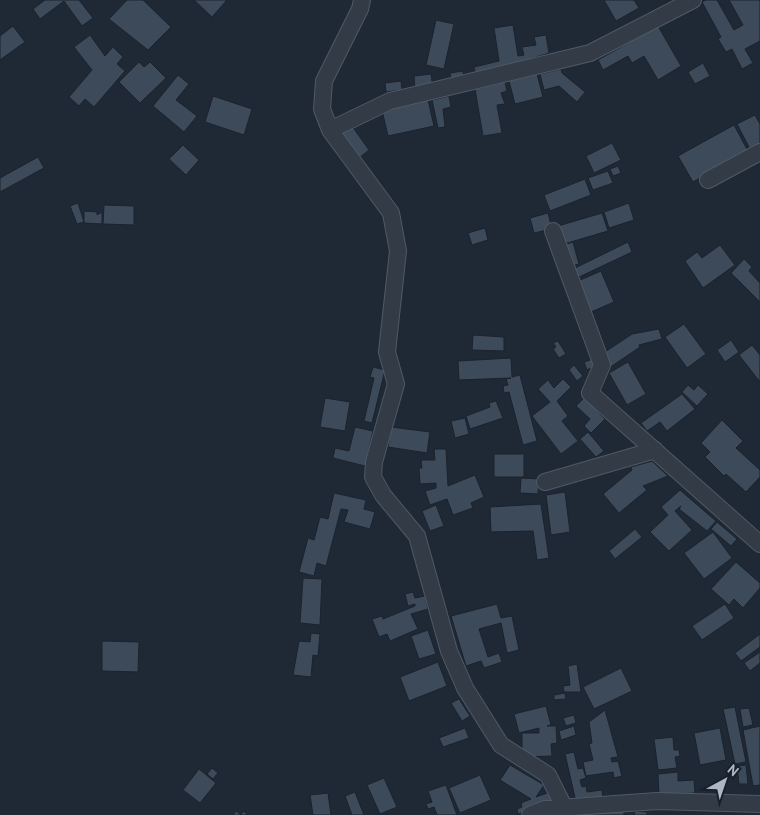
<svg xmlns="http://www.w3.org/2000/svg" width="760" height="815" font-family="'PT Sans',sans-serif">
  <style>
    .building { fill: #3d4a59; stroke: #1a222d }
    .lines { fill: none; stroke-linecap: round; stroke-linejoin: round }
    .minor-casing { stroke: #505965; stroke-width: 18 }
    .minor { stroke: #333b47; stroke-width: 16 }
  </style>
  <rect width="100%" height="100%" fill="#1f2936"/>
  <!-- building -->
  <path class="building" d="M45,0H79L93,18L82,26L64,1L40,19L33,9Z
    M127,0H143L171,27L148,50L109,19Z
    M194,0H227L212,17Z
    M604,0H634L639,8L616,21Z
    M706,0H717L734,30L743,25L729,0H760V41L745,49L753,63L742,69L732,49L726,52L718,39L721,37L702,2Z
    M436,20L454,24L444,69L426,65Z
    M513,25L518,56L524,55L522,47L536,45L534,37L546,35L549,53L476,76L474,67L499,61L494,28Z
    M13,26L25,42L0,60V36Z
    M658,26L681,66L658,80L644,56L632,63L628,56L603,70L598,60Z
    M90,35L105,56L113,47L123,57L117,64L125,71L94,107L85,99L79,106L69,97L92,70L74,47Z
    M139,62L144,67L150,62L166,78L140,103L119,82Z
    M703,63L710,76L695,84L688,72Z
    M561,69L562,73L585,92L577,102L559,86L544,90L540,74Z
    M463,71L464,80L451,82L450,73Z
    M431,74L433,88L415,90L414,76Z
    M537,74L543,97L515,104L509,81Z
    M178,75L189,84L176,100L197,116L184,132L153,106Z
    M401,81L402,90L386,92L385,83Z
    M505,82L507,91L501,93L505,104L497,105L502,133L483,136L475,89Z
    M213,96L252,109L244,135L205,122Z
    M449,96L451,107L443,109L445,127L438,128L432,100Z
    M428,100L434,126L388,136L382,110Z
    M755,115L760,124V144L750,149L737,124Z
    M734,125L748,151L693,182L678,156Z
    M352,126L369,150L358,159L340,135Z
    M612,143L621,160L594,173L586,156Z
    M183,145L199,160L186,175L169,159Z
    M38,157L44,168L0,192V178Z
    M618,166L621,173L613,176L610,169Z
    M608,171L613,183L593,190L588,178Z
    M585,179L591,195L550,211L544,195Z
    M78,203L84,222L77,224L70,206Z
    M629,203L634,220L609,228L604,212Z
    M104,205L134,206V225L103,224Z
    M84,211L97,212V215L102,212V224L84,223Z
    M548,213L552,229L534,233L530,218Z
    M602,213L608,231L564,244L558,226Z
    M485,228L488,240L472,245L468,233Z
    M573,242L579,264L571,266L564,245Z
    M628,242L632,252L577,278L573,269Z
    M720,245L735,265L703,288L685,261L697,252L702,258Z
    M744,259L752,267L749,271L760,283V302L731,273Z
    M601,271L614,302L591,312L578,281Z
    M684,324L706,354L687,368L665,337Z
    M659,329L662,339L639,345L640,347L606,370L605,352L632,334Z
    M473,335L504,337V351L472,350Z
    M731,340L739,352L725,362L717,350Z
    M558,341L566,354L559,358L553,349L556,347L553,343Z
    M752,345L760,355V382L739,355Z
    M511,358L512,377L520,375L537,441L523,445L509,392L504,393L503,386L508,385L506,379L511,378L459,380L458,361Z
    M593,359L595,366L587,370L584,362Z
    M628,362L646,394L627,405L609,373Z
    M574,365L583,376L577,381L569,370Z
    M373,367L385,370L372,423L364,421L374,378L370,377Z
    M563,379L571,387L557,401L568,416L562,421L578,441L561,454L532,416L550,402L538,389L548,380L554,388Z
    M688,385L694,390L698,385L708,394L697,406L682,392Z
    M682,394L695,409L667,431L660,422L647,431L641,423Z
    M325,398L350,402L345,431L320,427Z
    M584,398L605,419L591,433L584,426L590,419L576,406Z
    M496,401L503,418L470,429L466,416L490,407L489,403Z
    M465,418L469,434L455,438L451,421Z
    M722,420L743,441L736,448L760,470V477L746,492L726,474L724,476L705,457L710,452L701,443Z
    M355,427L373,431L365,466L333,458L335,448L349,451Z
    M391,427L430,432L427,453L388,447Z
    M588,432L604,451L596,457L580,439Z
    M434,449H446L448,486L475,475L484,497L471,503L473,508L453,515L447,499L430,505L425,491L436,488V483L420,484L419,468H422L421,460H435Z
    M494,454H524V477H494Z
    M652,461L668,476L643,486L647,490L619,513L603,494L632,470L631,467Z
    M521,478L539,479L538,494L520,493Z
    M680,490L716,521L707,531L679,509L681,506L675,511L692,530L669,551L650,532L668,515L661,507Z
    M565,492L570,532L551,535L546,495Z
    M334,493L366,500L364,509L375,512L370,529L344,522L348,510L341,509L326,566L317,563L314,576L299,572L308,538L314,540L320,517L328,519Z
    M541,504L549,558L537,560L533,531L491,532L490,507Z
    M436,505L444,526L430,531L422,511Z
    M717,522L737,539L731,546L711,529Z
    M635,529L642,537L615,559L609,551Z
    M713,532L732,558L704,579L684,553Z
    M736,562L760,583V588L743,608L734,599L729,605L711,589Z
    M303,578L322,579L320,625L300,623Z
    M413,592L415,598L425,596L428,609L411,614L418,629L390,641L387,634L379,637L372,619L382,616L383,619L415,606V604L408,606L405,594Z
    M497,604L501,618L512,616L519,650L507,653L501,623L479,629L488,657L499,653L502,662L484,668L481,661L466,666L451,616Z
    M725,604L734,618L702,640L692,626Z
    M428,630L436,654L419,659L411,636Z
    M311,633L320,634L318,656L313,655L311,677L293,675L299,641L310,642Z
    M760,634V647L741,661L735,653Z
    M102,641L139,642L138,672L102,671Z
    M760,652V663L750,671L744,663Z
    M438,662L447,686L409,701L400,677Z
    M577,664L581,692H564L563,686L570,685L568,666Z
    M621,668L632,691L594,709L583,687Z
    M565,693L566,699L554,700V695Z
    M459,699L470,716L462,721L451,703Z
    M546,706L551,725L547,726H556L557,743L551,744L552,756L522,757V733H539V728L519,733L514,714Z
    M735,707L746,762L735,764L723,709Z
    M749,708L753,725L743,727L740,709Z
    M605,710L618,757L611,758L612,762L618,761L622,776L614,778L613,772L586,776L583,762L593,760L589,744L592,743L589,722Z
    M574,715L576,723L566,726L563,718Z
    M574,726L576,735L561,740L559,731Z
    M760,726V785L753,786L743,730Z
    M465,728L469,738L443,747L439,738Z
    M720,728L726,760L700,765L694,733Z
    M673,737L674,750H679L680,756L675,757L677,768L658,770L654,739Z
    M574,752L578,769L583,768L586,778L580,780L582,787L586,786L587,792L602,790L603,799L576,802L565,754Z
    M510,765L544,785L536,797L550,792L553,802L518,814L517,809L522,807L521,803L531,799L500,780Z
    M746,765L748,784H739L737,766Z
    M212,768L218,773L213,779L207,774Z
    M199,769L216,783L200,803L183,790Z
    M678,772V781L694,780L695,793L659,795L658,774Z
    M480,775L491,800L460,813L449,788Z
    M384,778L397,807L380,814L367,785Z
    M446,785L457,815H437L434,807L428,809L426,804L432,802L428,791Z
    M355,792L364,815H352L345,796Z
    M328,793L331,815H313L310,795Z
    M236,811L241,815L243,811L248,815H233Z
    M624,811V815H584V813Z
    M635,811L647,812V815H634Z"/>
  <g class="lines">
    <!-- minor casing -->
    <g class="minor-casing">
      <path id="minor" d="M362,0L360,9L324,81L322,109L330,130L391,213L398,251L387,352L396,384L374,462L373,477L383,495L417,536L449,651L465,688L501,745L548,775L564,807
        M330,130L390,101L590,53L693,0
        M708,180L760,152
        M553,231L602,365L590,393L760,544
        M545,482L655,450
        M530,815L545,809L657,801L760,804"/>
    </g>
    <!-- minor -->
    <use href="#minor" class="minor"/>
  </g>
  <!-- north arrow -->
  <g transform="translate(725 780) rotate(40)" stroke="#18202b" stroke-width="4" paint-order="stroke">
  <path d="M0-4L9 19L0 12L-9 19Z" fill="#adb6c4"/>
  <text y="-8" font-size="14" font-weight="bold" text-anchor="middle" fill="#adb6c4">N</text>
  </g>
</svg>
